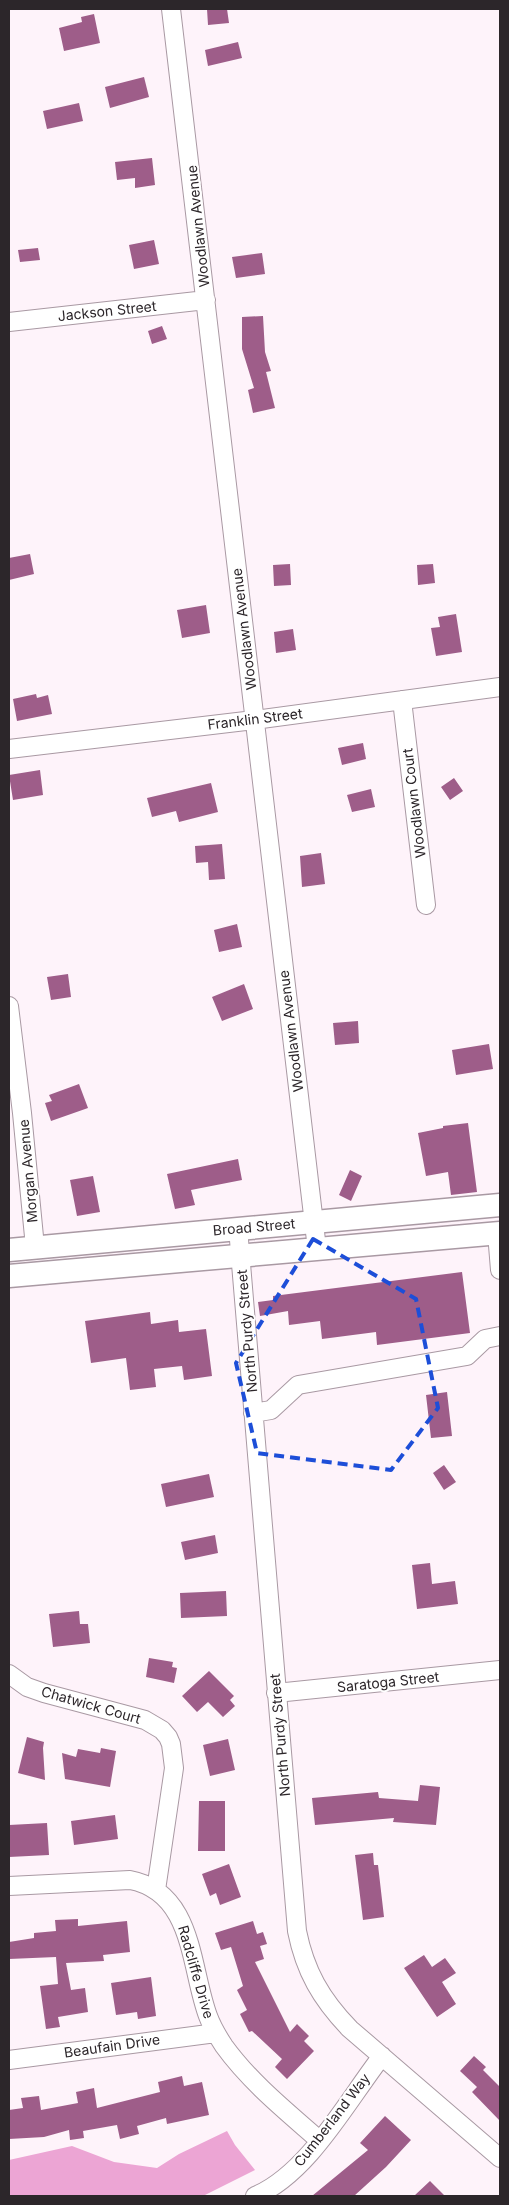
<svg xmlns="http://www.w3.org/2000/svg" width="509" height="2205" font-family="Inter,sans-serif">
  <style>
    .water { fill: #eca5d4 }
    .building { fill: #9e5d89 }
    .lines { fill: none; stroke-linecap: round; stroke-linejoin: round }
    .minor-casing { stroke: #a999a3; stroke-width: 20 }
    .major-casing { stroke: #a999a3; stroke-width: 25 }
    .minor { stroke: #fff; stroke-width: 18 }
    .major { stroke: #fff; stroke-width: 22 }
    .marked { fill: none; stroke: #1d4ed8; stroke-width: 4; stroke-dasharray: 10 6; stroke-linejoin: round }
    .labels { text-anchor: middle; stroke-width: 4; stroke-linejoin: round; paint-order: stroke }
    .street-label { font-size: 14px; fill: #2c262a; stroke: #fff }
  </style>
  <rect width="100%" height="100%" fill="#fef3fa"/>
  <!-- water -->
  <path class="water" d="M227,2131L235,2145L255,2170L205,2195L9,2196V2160L72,2146L114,2162L157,2168L179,2154Z"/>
  <!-- building -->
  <path class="building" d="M207,9H227L229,23L208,25Z
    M94,14L100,43L64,51L59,28L82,22L81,17Z
    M238,42L242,58L208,66L205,50Z
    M144,77L149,97L110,108L105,87Z
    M79,103L83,121L47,129L43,111Z
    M152,158L155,185L135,188V178L117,180L115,162Z
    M154,240L159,264L134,269L129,245Z
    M38,248L40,260L20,262L18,250Z
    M262,253L265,274L236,278L232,257Z
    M263,316L265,352L271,371L266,372L275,408L253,413L248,390L254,388L242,349V317Z
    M162,326L167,339L152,344L148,331Z
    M30,554L34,574L9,580V558Z
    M290,564L291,585L274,586L273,565Z
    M433,564L435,583L418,585L417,565Z
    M206,605L210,633L182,638L177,610Z
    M456,614L462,652L436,656L431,628L440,627L438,617Z
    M293,629L296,650L276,653L274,632Z
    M36,694L37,698L48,695L52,714L17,721L13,699Z
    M363,743L366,759L342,765L338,748Z
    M40,770L43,795L13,800L9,775Z
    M454,778L463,791L450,800L441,787Z
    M211,783L218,812L179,822L176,811L152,817L147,798Z
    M371,789L375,807L352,812L347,795Z
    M222,844L225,879L209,880L208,862L196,863L195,846Z
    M321,853L325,884L302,887L300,856Z
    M237,924L242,947L219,952L214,930Z
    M68,974L71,997L51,1000L47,977Z
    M244,984L253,1009L222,1021L212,997Z
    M358,1021L359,1043L335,1045L333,1023Z
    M489,1044L493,1069L456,1075L452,1050Z
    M79,1084L88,1108L51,1121L45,1103L52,1101L49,1095Z
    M468,1123L477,1192L451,1195L448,1172L426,1176L418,1133L443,1128V1126Z
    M238,1159L242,1180L191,1190L195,1205L175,1209L167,1174Z
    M350,1170L362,1176L351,1201L339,1195Z
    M93,1176L100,1212L77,1216L70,1180Z
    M462,1272L470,1333L377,1345L376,1332L322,1339L320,1321L289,1325L288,1311L260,1316L258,1302L273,1300V1296Z
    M150,1312L151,1324L178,1320L179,1332L206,1329L212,1376L184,1380L182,1366L154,1369L156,1387L130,1390L126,1358L91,1363L85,1321Z
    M447,1392L452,1436L431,1438L426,1395Z
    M444,1465L456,1482L444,1490L433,1473Z
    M209,1474L214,1497L166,1507L161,1484Z
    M215,1535L218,1553L185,1560L181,1542Z
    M430,1563L432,1584L455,1581L458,1604L417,1609L412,1565Z
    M226,1591L227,1616L181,1618L180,1593Z
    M79,1611L80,1624H88L90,1643L53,1647L49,1614Z
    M149,1658L173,1662L172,1667L177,1668L174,1683L146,1677Z
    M209,1671L234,1696L230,1700L235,1706L223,1717L208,1702L197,1712L182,1696Z
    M27,1737L44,1742L43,1748L45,1780L18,1773Z
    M228,1739L235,1770L210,1776L203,1745Z
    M101,1748L116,1751L110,1787L65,1779L62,1753L76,1757L78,1749L100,1753Z
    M420,1785L440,1787L436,1825L393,1822L394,1818L315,1825L312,1798L378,1792L379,1798L418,1801Z
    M199,1801H225V1851H198Z
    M115,1815L118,1839L74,1845L71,1821Z
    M47,1823L49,1855L9,1857V1825Z
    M373,1853L374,1865H378L384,1917L363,1920L355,1855Z
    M229,1864L241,1897L220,1905L216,1893L210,1896L202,1874Z
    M78,1919V1926L127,1921L130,1952L103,1955L104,1961L66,1963L71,1990L85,1988L88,2012L58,2017L60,2027L46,2029L40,1986L58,1984L56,1957L9,1959V1942L34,1938V1933L56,1931L55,1920Z
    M253,1921L257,1934L263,1932L267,1944L260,1946L264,1959L255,1962L290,2032L297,2024L309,2036L304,2041L314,2051L287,2079L275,2067L282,2059L252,2031L249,2032L240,2014L247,2010L237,1990L243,1986L231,1947L221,1950L215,1933Z
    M424,1955L432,1967L445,1958L456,1973L442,1982L456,2004L437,2017L404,1968Z
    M151,1977L156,2016L138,2019L137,2012L116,2015L111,1983Z
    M474,2056L486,2067L483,2070L500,2087V2121L472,2092L477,2087L460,2071Z
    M182,2076L184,2086L202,2082L209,2115L167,2124L166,2118L137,2126L139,2134L120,2139L117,2125L83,2131L84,2138L70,2140L69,2130L44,2137L9,2139V2110L23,2108L21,2098L39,2096L41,2110L78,2103L76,2092L94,2088L97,2108L160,2092L158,2082Z
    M385,2116L411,2140L386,2167L354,2196H312L368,2150L360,2143Z
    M430,2181L445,2196H414Z"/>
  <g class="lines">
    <!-- minor casing -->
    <g class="minor-casing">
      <path id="minor" d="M171,9L317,1249
        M9,322L206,300
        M402,700L426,905
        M9,749L254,720L500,687
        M9,1006L22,1113L35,1247
        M238,1228L297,1931C305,1971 321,1999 350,2029L500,2158
        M497,1233L500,1270
        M253,1413L271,1410L298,1385L467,1356L485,1339L500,1336
        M9,1674L27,1687L44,1693L145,1720L162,1730L168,1737L171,1744L174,1768L156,1890
        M276,1693L500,1670
        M9,1886L130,1880C194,1892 190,1968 208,2016C212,2027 218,2037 224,2046C250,2082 286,2111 319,2140
        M9,2060L216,2033
        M255,2196C308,2174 347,2101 382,2056"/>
    </g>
    <!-- major casing -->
    <g class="major-casing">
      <path id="major" d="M9,1250L500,1205
        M9,1276L500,1233"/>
    </g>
    <!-- minor -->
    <use href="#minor" class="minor"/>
    <!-- major -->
    <use href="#major" class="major"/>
  </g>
  <!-- marked area -->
  <path class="marked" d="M313,1239L416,1299L438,1408L391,1470L257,1453L236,1363Z"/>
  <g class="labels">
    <!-- street labels -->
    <g class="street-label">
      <text transform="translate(198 226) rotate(-96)" y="5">Woodlawn Avenue</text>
      <text transform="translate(107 311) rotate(-6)" y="5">Jackson Street</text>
      <text transform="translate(244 629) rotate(-97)" y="5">Woodlawn Avenue</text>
      <text transform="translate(255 719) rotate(-7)" y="5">Franklin Street</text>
      <text transform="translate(414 803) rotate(-97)" y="5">Woodlawn Court</text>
      <text transform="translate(291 1031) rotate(-97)" y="5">Woodlawn Avenue</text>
      <text transform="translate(28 1171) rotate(-95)" y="5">Morgan Avenue</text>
      <text transform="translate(254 1227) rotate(-5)" y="5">Broad Street</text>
      <text transform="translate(247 1331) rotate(-95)" y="5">North Purdy Street</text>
      <text transform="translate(388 1682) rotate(-6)" y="5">Saratoga Street</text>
      <text transform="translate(91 1705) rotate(16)" y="5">Chatwick Court</text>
      <text transform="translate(280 1735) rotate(-95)" y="5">North Purdy Street</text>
      <text transform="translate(196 1972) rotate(74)" y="5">Radcliffe Drive</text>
      <text transform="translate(112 2046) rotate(-8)" y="5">Beaufain Drive</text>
      <text transform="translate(332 2120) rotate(-52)" y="5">Cumberland Way</text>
    </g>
  </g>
  <!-- border -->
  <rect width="509" height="2205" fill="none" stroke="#2c262a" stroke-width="20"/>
</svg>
